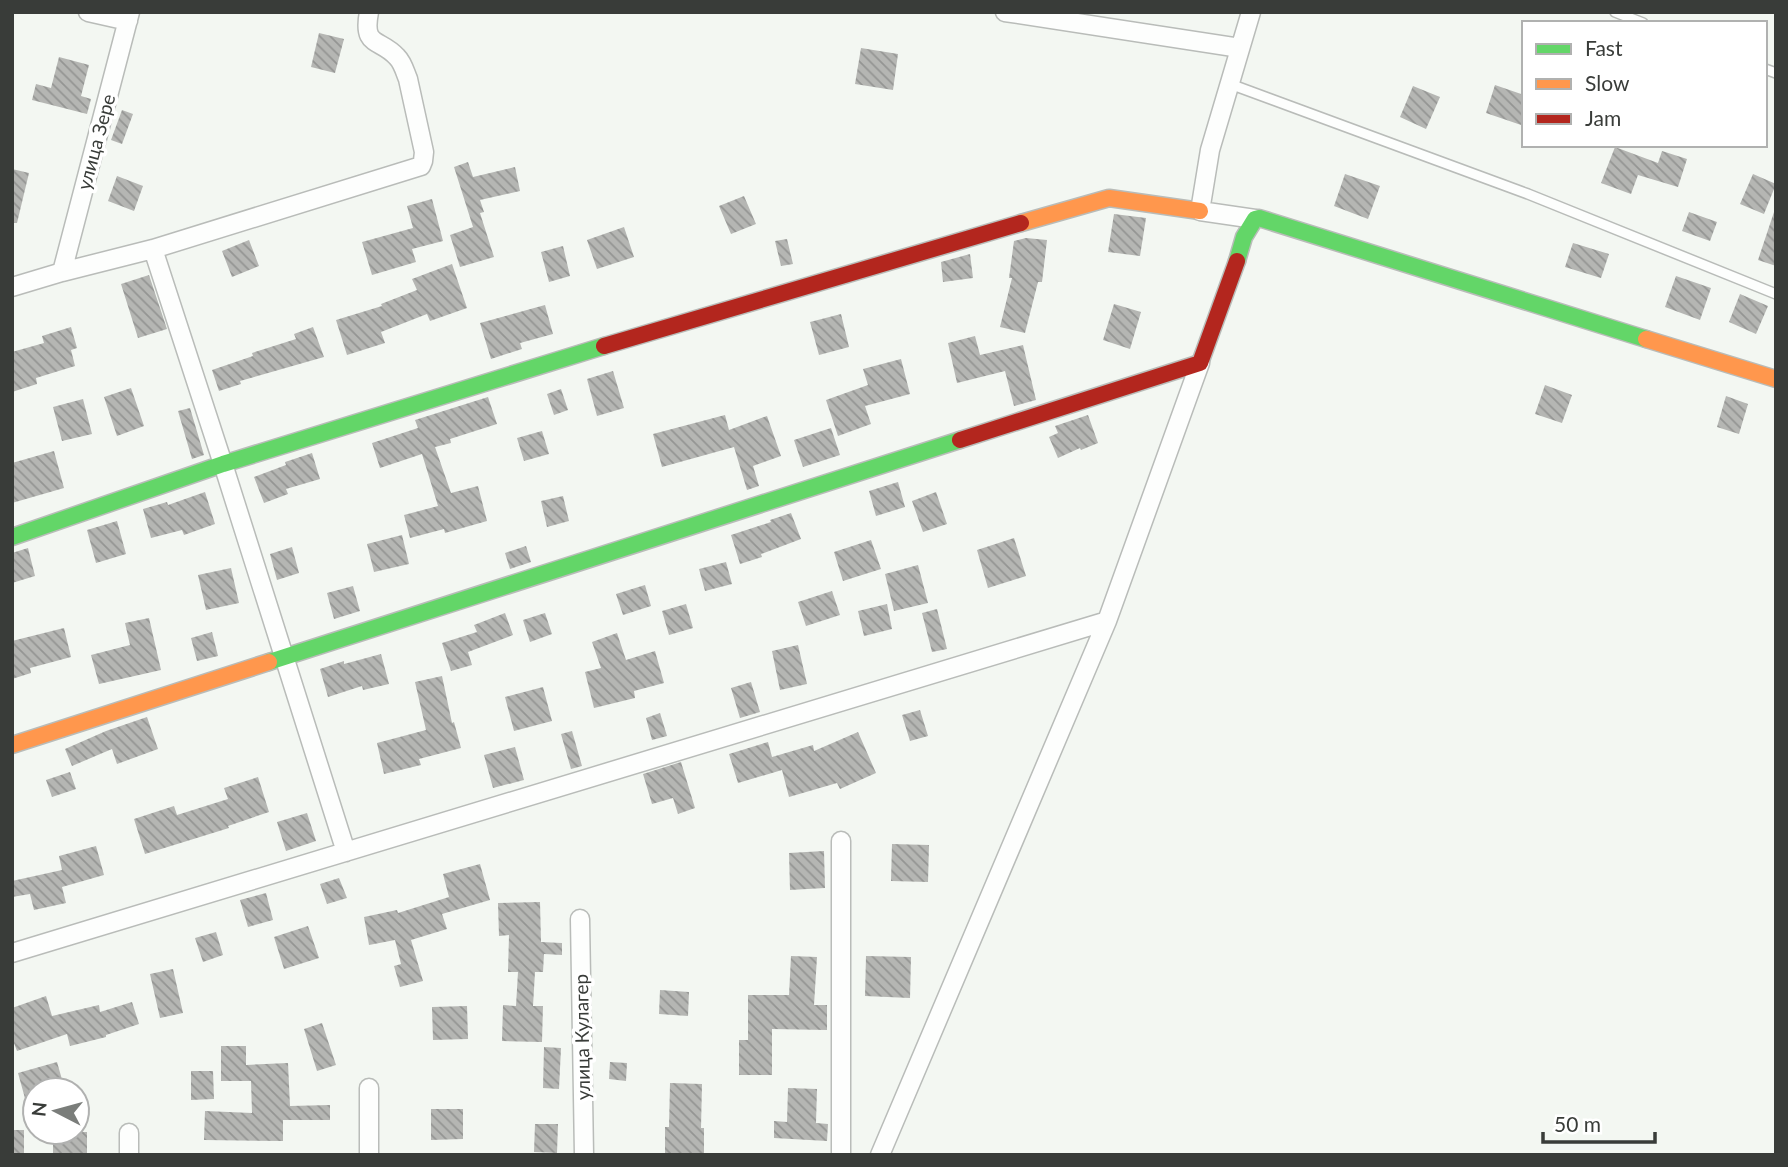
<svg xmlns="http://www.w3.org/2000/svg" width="1788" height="1167" font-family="Lato,sans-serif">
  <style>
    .building { fill: url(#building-back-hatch) }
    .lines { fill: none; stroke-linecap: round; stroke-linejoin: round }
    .lane-casing { stroke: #b9bcb9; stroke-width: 12 }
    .street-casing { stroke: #b9bcb9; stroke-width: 21 }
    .fast-casing { stroke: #b9bcb9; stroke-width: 19 }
    .slow-casing { stroke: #b9bcb9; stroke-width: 19 }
    .jam-casing { stroke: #b9bcb9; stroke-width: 19 }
    .lane { stroke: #fdfefd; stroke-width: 9 }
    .street { stroke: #fdfefd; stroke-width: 18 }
    .fast { stroke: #63d668; stroke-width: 16 }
    .slow { stroke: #ff974d; stroke-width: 16 }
    .jam { stroke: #b3261e; stroke-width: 16 }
    .labels { text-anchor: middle; stroke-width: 7; stroke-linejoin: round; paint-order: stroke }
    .street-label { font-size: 19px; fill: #393c39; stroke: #fff }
  </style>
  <defs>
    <pattern id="building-back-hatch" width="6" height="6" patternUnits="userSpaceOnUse" patternTransform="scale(1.75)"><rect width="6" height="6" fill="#b5b6b3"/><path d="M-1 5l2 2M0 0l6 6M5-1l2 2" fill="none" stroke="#949593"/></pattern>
  </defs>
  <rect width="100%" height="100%" fill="#f3f7f2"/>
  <!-- building -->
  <path class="building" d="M319,33L344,39L335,73L311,67Z
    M861,48L898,54L893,90L855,84Z
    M59,57L89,65L81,96L91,99L87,114L32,100L36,84L51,88Z
    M1495,85L1524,95V126L1486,113Z
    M1413,86L1440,97L1426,129L1400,117Z
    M122,110L133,114L122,144L111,140Z
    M1615,147L1658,163L1662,151L1687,159L1678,187L1638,175L1631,194L1601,183Z
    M468,162L473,177L515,167L520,191L480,200L484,212L480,213L494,257L460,267L450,235L473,227L454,167Z
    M12,169L29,173L17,223H12Z
    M1345,174L1380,186L1368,219L1334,206Z
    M1753,174L1776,184L1764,214L1740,204Z
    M117,176L143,186L134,211L108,201Z
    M744,196L756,224L731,234L719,206Z
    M432,199L443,241L412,249L416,262L372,275L362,242L413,228L407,206Z
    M1689,212L1717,222L1710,241L1682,231Z
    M1774,212L1776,213V266L1758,260Z
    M1114,214L1146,218L1140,256L1108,252Z
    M624,227L634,257L597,269L587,240Z
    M1026,238L1047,240L1042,282H1038L1025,333L1000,327L1012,278H1009L1014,241Z
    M787,239L793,264L781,266L775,241Z
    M249,240L259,266L232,277L222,251Z
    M1573,243L1609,254L1601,278L1565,267Z
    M563,246L570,276L549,282L541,252Z
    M970,254L973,278L943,282L941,262Z
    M452,264L467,308L430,321L427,314L381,332L385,343L347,355L336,320L382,306L381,304L417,290L412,279Z
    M149,275L167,329L138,338L121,284Z
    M1676,276L1711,288L1700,320L1665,307Z
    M1740,294L1768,306L1756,334L1729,322Z
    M1114,304L1141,312L1130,349L1103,340Z
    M545,305L553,334L520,343L522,349L491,359L480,323Z
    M841,314L849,347L819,355L810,322Z
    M71,327L77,348L71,350L75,366L36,378L37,384L12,392V352L44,343L42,336Z
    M313,327L324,357L240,381L241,384L219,391L212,370L253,356L252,353L296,339L294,334Z
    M975,336L980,355L1023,345L1036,400L1014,406L1005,371L957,383L948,343Z
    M901,359L910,394L865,406L871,424L838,436L826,400L868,385L863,369Z
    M613,371L624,408L597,416L587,379Z
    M1545,385L1572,395L1562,423L1535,414Z
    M131,388L144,426L117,436L104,397Z
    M561,389L568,410L554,415L547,394Z
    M1726,396L1748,404L1739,434L1717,427Z
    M488,397L497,424L450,439L451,443L435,447L451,493L478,486L487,521L445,533L444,529L410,538L404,515L438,506L422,454L380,468L372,443L418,428L415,420Z
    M83,399L92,434L62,441L53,407Z
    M190,408L204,455L192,459L178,411Z
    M725,415L729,430L767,416L781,456L753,466L759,486L747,490L734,447L662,467L653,434Z
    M1088,415L1098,443L1081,450L1080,448L1058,458L1049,437L1058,433L1055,426Z
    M831,428L840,455L803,467L794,440Z
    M542,431L549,454L524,461L517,438Z
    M54,451L64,488L12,503V463Z
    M312,453L320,479L286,489L288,494L264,503L254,477L286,465L285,462Z
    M898,482L905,507L876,516L869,491Z
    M205,492L215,524L184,535L182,530L151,538L143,509L167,502L168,505Z
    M936,492L947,524L923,532L912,501Z
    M563,496L569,521L547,527L541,501Z
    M791,513L801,539L761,554L762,557L740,564L731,535L771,522L770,520Z
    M117,521L126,554L96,563L87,530Z
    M402,535L409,564L374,572L367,544Z
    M1014,538L1026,576L988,588L977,550Z
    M871,540L881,569L843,581L834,552Z
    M526,546L531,562L510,569L505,553Z
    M292,547L299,573L277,580L270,554Z
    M28,548L35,576L12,583V553Z
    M726,562L732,584L705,591L699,569Z
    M918,565L928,603L894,611L885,574Z
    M231,568L239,603L206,610L198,575Z
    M645,585L651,606L623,615L616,594Z
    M353,586L360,611L334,619L327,593Z
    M832,591L840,615L806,626L798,602Z
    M686,604L693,628L669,635L662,611Z
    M887,604L892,629L864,636L858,611Z
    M937,609L947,649L932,652L922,613Z
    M505,613L513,635L468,652L472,665L451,671L442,643L477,632L474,625Z
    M545,613L552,634L530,642L523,620Z
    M149,618L161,670L99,684L91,655L130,645L125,623Z
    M64,628L71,657L30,668L31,673L12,679V641Z
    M212,632L218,656L197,661L191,638Z
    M617,633L626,660L655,651L664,683L634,691L635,698L594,708L585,672L601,668L592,642Z
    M798,645L807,684L780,690L772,651Z
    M381,654L389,684L363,690L362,686L328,697L320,669L344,661V664Z
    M442,676L452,723L454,722L461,748L419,759L421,765L384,774L377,743L426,730L415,682Z
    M751,682L760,712L740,718L731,688Z
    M543,687L552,721L514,731L505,697Z
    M920,710L928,736L910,741L902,715Z
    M660,713L667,736L652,740L646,718Z
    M147,717L158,749L117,764L112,749L72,766L65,749L106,731Z
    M572,731L582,766L571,769L561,734Z
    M858,732L876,773L840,789L837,783L789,797L782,770L738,783L729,754L768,742L772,757L813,745L814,751Z
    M515,747L524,780L493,788L484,755Z
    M681,762L695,808L678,814L673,798L652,804L643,774Z
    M70,772L76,789L52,797L46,780Z
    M258,777L269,812L228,826L229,828L145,854L134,819L174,806L177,815L228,799L224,788Z
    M307,813L316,841L286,851L277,822Z
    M892,844L929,845L928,882L891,881Z
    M96,846L104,875L62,887L66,903L34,910L30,894L12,897V881L62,870L59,856Z
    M824,851L825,888L790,890L789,853Z
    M480,864L490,900L442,914L447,929L411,940L423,981L400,987L394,966L401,964L395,940L369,945L364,917L397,910L398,913L449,897L443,874Z
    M339,878L347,898L327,904L320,884Z
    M266,893L273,920L248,927L240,900Z
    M540,902L541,942L562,943V955L544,954L543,972H535L533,1006H543L542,1042L502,1041L503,1005L516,1006L518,972H508L509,935L499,936L498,903Z
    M308,926L319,958L284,969L274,937Z
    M216,932L223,955L203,962L195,938Z
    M791,956L817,957L814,1005H827V1030L772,1029V1075H739V1040H748V995H789Z
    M866,956L911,957L910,998L865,996Z
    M173,969L183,1013L160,1018L150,974Z
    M660,990L689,992L688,1016L659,1014Z
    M46,996L52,1016L99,1005L100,1012L132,1002L139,1024L106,1035V1037L70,1046L67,1034L17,1051L12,1038V1008Z
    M467,1006L468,1039L433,1040L432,1007Z
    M322,1023L336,1065L317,1071L304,1029Z
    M221,1046H246V1065L288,1063L290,1106L330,1105V1120H283V1141L204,1140L205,1111L252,1113L251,1081H221Z
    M544,1047L561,1048L559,1089L543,1088Z
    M57,1062L65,1090H35V1120H31L18,1073Z
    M610,1062L627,1063L626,1081L609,1079Z
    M191,1071H213L214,1099L191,1100Z
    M670,1083L702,1084L701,1128H704V1155H665V1127H669Z
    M788,1088L817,1089L816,1123L828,1124L827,1141L774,1138V1121L787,1122Z
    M431,1109H463V1139L431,1140Z
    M535,1124H558L557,1153L534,1152Z
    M12,1130H24V1155H12Z
    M53,1132H87V1155H53Z"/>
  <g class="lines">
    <!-- lane casing -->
    <g class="lane-casing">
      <path id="lane" d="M1615,12L1643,23
        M1765,69L1776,73
        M1230,84L1528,194L1776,294"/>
    </g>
    <!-- street casing -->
    <g class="street-casing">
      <path id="street" d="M88,12L128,21
        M1005,12L1240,48
        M1251,12L1210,150L1200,211L1255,219
        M153,249L223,464L346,852
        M62,272L130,12
        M12,287L62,272L153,249L421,166L423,161L424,152L408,79C405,72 403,63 397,57C380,38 362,48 369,12
        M580,919L584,1155
        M12,953L1107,621
        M369,1088V1155
        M129,1133V1155
        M841,1155V841
        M880,1155L1107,621L1200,363"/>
    </g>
    <!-- fast casing -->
    <g class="fast-casing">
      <path id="fast" d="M1237,261L1244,237L1255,219L1259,218L1646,339
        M12,537L223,464L604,346
        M269,662L960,440"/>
    </g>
    <!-- slow casing -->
    <g class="slow-casing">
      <path id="slow" d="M1021,223L1109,198L1200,211
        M1646,339L1776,379
        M12,745L269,662"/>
    </g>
    <!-- jam casing -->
    <g class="jam-casing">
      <path id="jam" d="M604,346L1021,223
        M960,440L1200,363L1237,261"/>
    </g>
    <!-- lane -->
    <use href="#lane" class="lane"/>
    <!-- street -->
    <use href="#street" class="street"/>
    <!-- fast -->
    <use href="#fast" class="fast"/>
    <!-- slow -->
    <use href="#slow" class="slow"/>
    <!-- jam -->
    <use href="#jam" class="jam"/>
  </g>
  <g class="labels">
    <!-- street labels -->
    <g class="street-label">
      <text transform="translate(96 142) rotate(-75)" y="7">улица Зере</text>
      <text transform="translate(582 1037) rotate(-91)" y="7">улица Кулагер</text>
    </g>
  </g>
  <!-- border -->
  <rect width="1788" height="1167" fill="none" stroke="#393c39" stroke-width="28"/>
  <!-- legend -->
  <rect x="1522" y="21" width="245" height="126" fill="#ffffff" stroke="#b0b1b0" stroke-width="2"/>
  <rect x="1536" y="44" width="35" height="10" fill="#63d668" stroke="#b0b1b0" stroke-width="2"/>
  <text x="1585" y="56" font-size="21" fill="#393c39">Fast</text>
  <rect x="1536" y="79" width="35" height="10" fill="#ff974d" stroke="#b0b1b0" stroke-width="2"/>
  <text x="1585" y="91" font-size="21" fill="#393c39">Slow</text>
  <rect x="1536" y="114" width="35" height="10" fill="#b3261e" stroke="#b0b1b0" stroke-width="2"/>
  <text x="1585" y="126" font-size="21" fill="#393c39">Jam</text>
  <!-- north arrow -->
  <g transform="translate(56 1111) rotate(276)"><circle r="33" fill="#ffffff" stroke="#b0b1b0" stroke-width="2"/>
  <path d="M0-5L12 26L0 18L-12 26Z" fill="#7a7d7a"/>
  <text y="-10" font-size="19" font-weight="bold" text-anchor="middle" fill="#393c39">N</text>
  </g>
  <!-- scale -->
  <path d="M1543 1132v10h112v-10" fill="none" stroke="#393c39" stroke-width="3.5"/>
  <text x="1554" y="1132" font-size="21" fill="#393c39" stroke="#ffffff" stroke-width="5" paint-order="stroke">50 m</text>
</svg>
